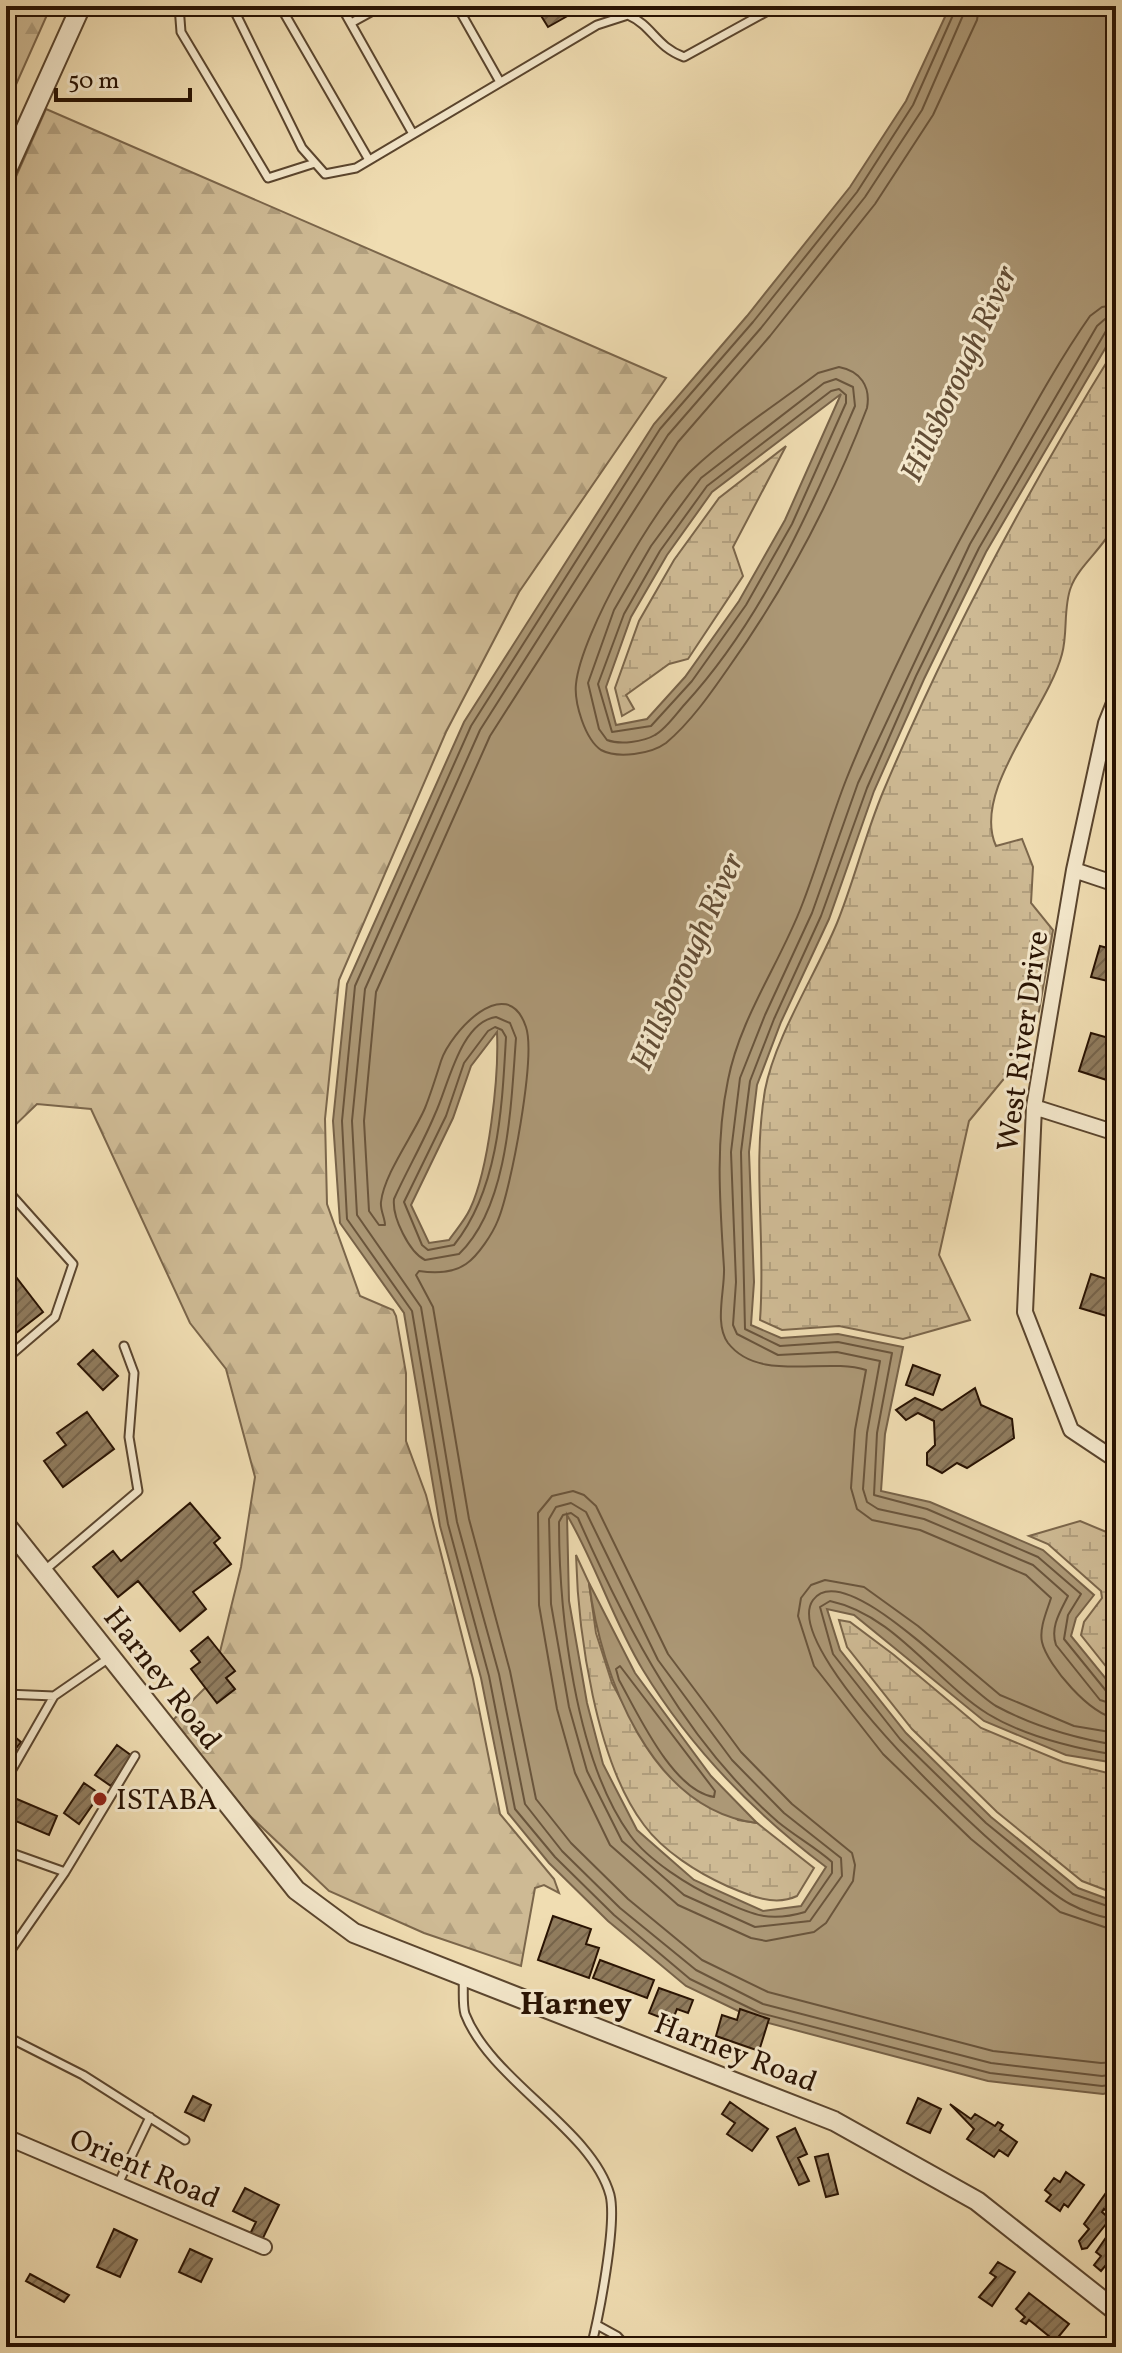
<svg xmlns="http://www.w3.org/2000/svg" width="1122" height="2353" font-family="Vollkorn,serif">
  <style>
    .forest { fill: url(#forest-firs); stroke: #7b664b; stroke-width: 2 }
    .wetland { fill: url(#wetland-marsh); stroke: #7b664b; stroke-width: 2 }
    .water { fill: #ac9876; stroke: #776248; stroke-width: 2; fill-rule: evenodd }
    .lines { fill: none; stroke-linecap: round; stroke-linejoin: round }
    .shore { stroke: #6a553c; stroke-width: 2 }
    .building { fill: url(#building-hatch); stroke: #281202; stroke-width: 2 }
    .service-casing { stroke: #5a452e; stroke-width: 11 }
    .minor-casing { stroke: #5a452e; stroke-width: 18 }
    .tertiary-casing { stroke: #5a452e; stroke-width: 22 }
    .service { stroke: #f5e9cd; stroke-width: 7 }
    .minor { stroke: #f5e9cd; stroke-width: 14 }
    .tertiary { stroke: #f5e9cd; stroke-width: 18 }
    .poi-dot { fill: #8f2418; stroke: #f5e9cd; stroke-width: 3 }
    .labels { text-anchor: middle; stroke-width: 6; stroke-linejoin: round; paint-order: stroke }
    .street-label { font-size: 30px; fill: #281202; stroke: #f5e9cd }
    .poi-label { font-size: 30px; fill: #281202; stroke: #f5e9cd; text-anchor: start }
    .water-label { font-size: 32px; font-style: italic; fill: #634e36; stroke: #f5e9cd }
    .neighbourhood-label { font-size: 32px; font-weight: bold; fill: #281202; stroke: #f5e9cd }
  </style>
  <defs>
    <pattern id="forest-firs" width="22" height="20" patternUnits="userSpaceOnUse" patternTransform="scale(2)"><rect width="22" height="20" fill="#ceba94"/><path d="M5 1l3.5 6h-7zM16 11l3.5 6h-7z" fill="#b19f7e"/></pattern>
    <pattern id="wetland-marsh" width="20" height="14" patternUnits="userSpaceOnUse" patternTransform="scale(2)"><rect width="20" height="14" fill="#ceba94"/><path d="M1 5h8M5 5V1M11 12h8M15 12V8" fill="none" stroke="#b19f7e"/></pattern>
    <pattern id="building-hatch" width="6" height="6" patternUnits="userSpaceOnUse" patternTransform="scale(2)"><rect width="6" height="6" fill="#907c5e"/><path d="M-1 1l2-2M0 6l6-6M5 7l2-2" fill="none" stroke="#76644b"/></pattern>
  </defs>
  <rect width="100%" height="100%" fill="#f0ddb2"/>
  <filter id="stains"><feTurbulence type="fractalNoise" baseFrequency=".0025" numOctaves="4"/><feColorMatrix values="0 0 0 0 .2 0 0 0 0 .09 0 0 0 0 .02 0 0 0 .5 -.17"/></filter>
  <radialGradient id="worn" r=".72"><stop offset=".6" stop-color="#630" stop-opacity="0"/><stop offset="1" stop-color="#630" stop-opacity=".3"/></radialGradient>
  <!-- forest -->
  <path class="forest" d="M6,6H51L6,107Z
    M46,109L666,378L519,592L446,732L339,980L325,1119L327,1204L360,1296L393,1310L396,1316L406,1373V1441L426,1495L473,1679L500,1814L554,1879L559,1893L544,1885L535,1888L521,1966L424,1933L329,1891L249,1815L173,1720L213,1680L241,1567L255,1477L226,1369L190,1323L91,1109L37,1104L6,1134V892L14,873L6,853V199Z"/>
  <!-- wetland -->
  <path class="wetland" d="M1116,347V522C1106,546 1079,565 1071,587C1063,607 1068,633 1062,654C1048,709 971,791 996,846L1022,839L1033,867L1031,903L1053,930L1039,1011L1017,1063L969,1121L939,1255L970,1320L903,1339L839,1326L782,1330L760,1320C766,1243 752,1167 765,1090C775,1037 816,974 837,923C854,881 865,835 883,792C948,637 1028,489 1116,347Z
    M786,446L733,547L743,576L688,659L669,664L626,695L634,709L622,716L615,688L639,621L674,560L719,498Z
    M1080,1521L1116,1536V1679L1081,1635L1084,1622L1102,1598L1101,1591L1048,1544L1029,1536Z
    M576,1555L589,1583L596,1633L612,1683L650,1752L738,1820L757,1823L814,1868L797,1896C774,1907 748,1895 727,1886C698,1873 663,1851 644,1825C596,1762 578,1633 576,1555Z
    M839,1620L850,1622L894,1655L981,1728L1063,1762L1116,1775V1894L1082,1881L997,1812L912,1729L847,1647Z"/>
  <!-- water -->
  <path class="water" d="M950,6H1116V330L986,552L924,679L874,791L829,919L781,1022L757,1085L749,1152L754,1282L751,1325L781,1338L838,1334L903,1347L885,1434L881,1491L930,1502L1043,1550L1094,1595L1076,1618L1071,1636L1116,1691V1763L1066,1755L984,1721L854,1615L827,1609L840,1650L906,1733L991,1817L1078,1888L1116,1902V2091L1103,2094L988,2081L757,2020L686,1986L608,1921L549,1863L508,1813L481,1678L440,1526L404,1313L340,1223L333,1121L347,984L464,722L654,424L747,316L850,187L906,101ZM841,394L785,520L739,601L685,677L647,719L616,725L606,687L631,617L667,555L712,492ZM497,1032C499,1077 489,1169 470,1209C465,1220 456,1230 449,1240L429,1243L411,1205L453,1118L471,1066ZM567,1515C596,1564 613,1621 643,1670C690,1747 754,1813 826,1867L801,1906L763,1911L694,1880L637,1830L603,1764L587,1703L569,1601Z
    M589,1583L635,1673L711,1776L757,1823C650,1810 601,1675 589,1583Z"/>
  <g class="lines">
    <!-- shore -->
    <path class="shore" d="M957,6L913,105L857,192L753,322L660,429L471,726L355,986L342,1121L347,1219L412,1311L448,1524L489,1676L515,1809L555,1857L614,1915L690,1979L760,2013L990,2073L1102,2086L1116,2084
      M967,6L922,110L865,197L761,328L668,435L480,730L365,989L352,1121L357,1215L421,1307L457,1522L499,1674L525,1804L562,1851L620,1908L696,1970L763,2004L991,2063L1102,2076L1116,2074
      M979,6L977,20L933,115L875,204L770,336L678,442L490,736L376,992L364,1121L369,1211L379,1225H385C385,1218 380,1210 381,1202C384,1174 414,1134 425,1108C431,1093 436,1077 441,1061C450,1033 507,970 526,1027C536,1057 511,1189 498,1220C493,1233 478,1256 466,1264C453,1273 433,1273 419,1271L416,1275L433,1307L469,1519L510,1671L536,1799L571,1843L628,1899L702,1960L768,1992L993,2051L1101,2063L1116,2062
      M1116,305L1102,307L1090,316C1055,366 1026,421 996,474C941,572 888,675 846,780C830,821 818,864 802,905C780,963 740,1018 728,1080C715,1142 720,1205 724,1268C725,1290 714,1324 728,1343C759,1383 824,1357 866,1370L855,1430L851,1488L857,1509L872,1520L920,1530L1026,1575L1051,1598C1047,1611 1039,1628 1042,1642C1047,1665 1092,1717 1116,1718
      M1116,317L1105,319L1097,326L970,544L858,783L812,913L765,1015L740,1078L731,1152L736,1282L733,1325L737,1334L778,1355L837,1352L880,1361L867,1433L863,1489L867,1502L878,1509L924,1519L1033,1565L1068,1596C1060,1612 1050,1627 1056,1645L1100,1700L1116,1705
      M1116,327L1106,331L979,548L916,676L867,788L821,916L774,1019L750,1081L741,1152L745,1329L780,1346L838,1342L892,1353L877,1433L874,1495L927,1509L1038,1557L1081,1594L1068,1615L1064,1639L1107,1692L1116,1695
      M839,367C860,371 871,386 867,408C832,500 786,587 729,667C711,693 690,723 666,743C651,754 618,759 601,750C585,739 574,703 576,684C581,633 655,506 692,470C730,434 777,404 818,373Z
      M836,379L853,387L855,406C809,511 763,619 685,704C676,714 666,729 655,735C643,742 620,745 607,740L599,729L588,683L614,610L651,546L701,478L824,383Z
      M839,389L846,395V403L792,524L746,605L692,681L651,726L612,732L598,684L624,614L660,551L707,486L831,391Z
      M496,1017L510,1023L516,1038C511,1103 509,1206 459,1254L425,1260C409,1252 392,1217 394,1199C407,1170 423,1143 435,1114C448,1087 460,1022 496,1017Z
      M495,1027L502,1030L506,1037C502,1107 499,1189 454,1245L428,1250L422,1245L404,1202L446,1116L464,1063L488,1031Z
      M573,1491L584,1495L596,1506L668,1654L713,1714L741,1752L792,1804L852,1853L855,1865L853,1881L826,1923L814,1932L766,1941L751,1938L678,1905L610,1845L575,1773L557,1709L539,1605L538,1513L552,1496Z
      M571,1503L586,1512L658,1660L703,1721L732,1760L784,1813L841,1858L842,1876L810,1921L755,1927L684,1895L622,1841L587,1771L569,1707L551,1604L549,1519L556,1507Z
      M571,1513L578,1518C627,1629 685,1741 778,1822C795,1836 815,1847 832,1862V1873L805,1912C768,1923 751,1914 718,1899C690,1887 648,1860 630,1835C575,1759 559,1613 559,1522L563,1515Z
      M620,1666L715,1791L714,1797C673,1791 638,1714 619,1680L616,1669Z
      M1116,1733L1074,1726L1000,1695L918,1626L864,1587L825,1580L811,1585L801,1598L798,1616L814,1666L883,1754L971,1839L1060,1912L1116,1931
      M1116,1745C1074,1738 1033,1726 996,1706C967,1690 845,1556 813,1600C775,1652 1023,1879 1070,1904C1083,1911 1102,1918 1116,1919
      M1116,1755C1073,1748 1026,1737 988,1714C934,1680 895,1615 830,1601L820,1607L833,1654L900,1739L986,1823L1073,1894L1116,1909"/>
  </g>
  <!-- building -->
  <path class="building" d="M535,6H585L548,27Z
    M1100,946L1116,950V983L1091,977Z
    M1091,1033L1116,1040V1083L1079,1071Z
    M6,1264L43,1312L6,1341Z
    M1091,1274L1116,1282V1319L1080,1308Z
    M93,1350L118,1376L103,1390L78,1364Z
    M913,1365L940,1375L933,1395L906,1385Z
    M975,1388L981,1405L1012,1419L1014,1438L967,1468L957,1463L942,1473L927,1465V1453L935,1445L934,1421L918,1413L906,1420L896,1410L915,1398L942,1410Z
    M87,1412L114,1449L63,1487L44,1461L66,1445L57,1433Z
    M190,1503L220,1538L214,1543L231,1564L193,1592L206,1609L180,1631L138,1581L118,1597L93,1567L113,1551L121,1561Z
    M208,1637L235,1671L226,1678L235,1689L217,1703L191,1669L200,1662L191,1651Z
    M6,1730L21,1742L6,1761Z
    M117,1745L132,1756L111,1786L95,1775Z
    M84,1783L100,1794L79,1824L64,1813Z
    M12,1797L57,1816L49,1835L6,1817Z
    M553,1916L591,1929L586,1944L599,1948L589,1978L538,1960Z
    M600,1960L654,1980L647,1998L593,1978Z
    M659,1988L693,2000L688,2013L677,2009L672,2022L649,2013Z
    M740,2009L769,2019L759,2051L716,2036L722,2015L737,2020Z
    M193,2096L211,2105L204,2121L185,2112Z
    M918,2098L941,2109L930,2133L907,2123Z
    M730,2102L768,2129L752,2151L727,2134L735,2123L722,2114Z
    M950,2104L971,2119L975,2114L995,2126L998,2122L1003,2125L1000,2130L1017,2142L1008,2156L999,2150L994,2157L967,2139L974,2129Z
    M795,2128L807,2154L798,2158L809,2181L799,2185L777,2137Z
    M828,2154L838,2194L826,2197L815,2157Z
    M1066,2172L1084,2185L1068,2207L1064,2204L1060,2211L1046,2201L1051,2195L1045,2190L1054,2178L1060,2182Z
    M245,2188L279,2205L262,2240L250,2234L256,2222L233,2211Z
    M1108,2190L1116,2197V2207L1110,2214L1104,2209L1102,2212L1110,2219L1087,2248L1082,2249L1079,2241L1089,2229L1084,2224Z
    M1116,2223V2253L1101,2271L1094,2265L1101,2256L1096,2252Z
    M114,2229L137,2240L120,2277L97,2267Z
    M190,2249L212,2259L201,2282L179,2272Z
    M998,2262L1015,2272L992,2306L979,2297L996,2277L990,2273Z
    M30,2274L69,2295L64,2302L26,2281Z
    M1029,2293L1069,2324L1055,2341L1029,2320L1026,2324L1021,2321L1025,2317L1016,2309Z"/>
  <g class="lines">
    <!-- service casing -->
    <g class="service-casing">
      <path id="service" d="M179,6L181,32L268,178L315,163
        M232,6L302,148L325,174L356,168L597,25L628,15C653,26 655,46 684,57L766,12L770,6
        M280,6L369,160
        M341,6L413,134
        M457,6L500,82
        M351,23L382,6
        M6,1189L73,1264L55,1317L6,1359
        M45,1570L138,1491L129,1437L134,1373L124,1346
        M6,1694L54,1696L109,1658
        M6,1780L54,1696
        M6,1851L65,1872L135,1756
        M6,1957L65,1872
        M463,1977C464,1988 462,2004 465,2014C491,2081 592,2129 610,2195C617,2224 599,2316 591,2347
        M6,2036L83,2075L185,2140
        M118,2184L150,2117
        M1107,2302L1116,2287
        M597,2325L617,2336L627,2347"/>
    </g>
    <!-- minor casing -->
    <g class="minor-casing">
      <path id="minor" d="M1116,698L1106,723L1074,870L1034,1107L1025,1312L1071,1430L1116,1460
        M1074,870L1116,884
        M1034,1107L1116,1133
        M6,2137L264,2247"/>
    </g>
    <!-- tertiary casing -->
    <g class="tertiary-casing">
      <path id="tertiary" d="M6,172L81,6
        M6,1525L296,1890L354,1933L834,2121L977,2201L1116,2311"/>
    </g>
    <!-- service -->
    <use href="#service" class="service"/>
    <!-- minor -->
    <use href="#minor" class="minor"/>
    <!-- tertiary -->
    <use href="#tertiary" class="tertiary"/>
  </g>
  <!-- markers -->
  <circle class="poi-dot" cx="100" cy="1799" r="8"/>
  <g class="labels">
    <!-- street labels -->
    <g class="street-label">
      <text transform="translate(1022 1041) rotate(-82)" y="10">West River Drive</text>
      <text transform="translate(163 1678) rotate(52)" y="10">Harney Road</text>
      <text transform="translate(736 2052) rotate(21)" y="10">Harney Road</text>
      <text transform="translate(145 2168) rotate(23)" y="10">Orient Road</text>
    </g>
    <!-- poi labels -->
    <g class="poi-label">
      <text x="116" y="1809">ISTABA</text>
    </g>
    <!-- water labels -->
    <g class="water-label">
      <text transform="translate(958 373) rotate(-65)" y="11">Hillsborough River</text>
      <text transform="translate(686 961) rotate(-66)" y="11">Hillsborough River</text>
    </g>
    <!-- neighbourhood labels -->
    <g class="neighbourhood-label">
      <text x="576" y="2014">Harney</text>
    </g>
  </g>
  <!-- margin -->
  <rect width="1122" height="2353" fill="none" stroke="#f0ddb2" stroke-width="32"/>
  <rect x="8" y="8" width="1106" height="2337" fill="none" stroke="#281202" stroke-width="4"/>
  <rect x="16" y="16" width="1090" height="2321" fill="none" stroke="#281202" stroke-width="2"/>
  <!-- scale -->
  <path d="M56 88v12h134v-12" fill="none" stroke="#281202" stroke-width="4"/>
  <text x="68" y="88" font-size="24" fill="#281202" stroke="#f5e9cd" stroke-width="6" paint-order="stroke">50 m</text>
  <rect width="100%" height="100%" filter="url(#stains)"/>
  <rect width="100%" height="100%" fill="url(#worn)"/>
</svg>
